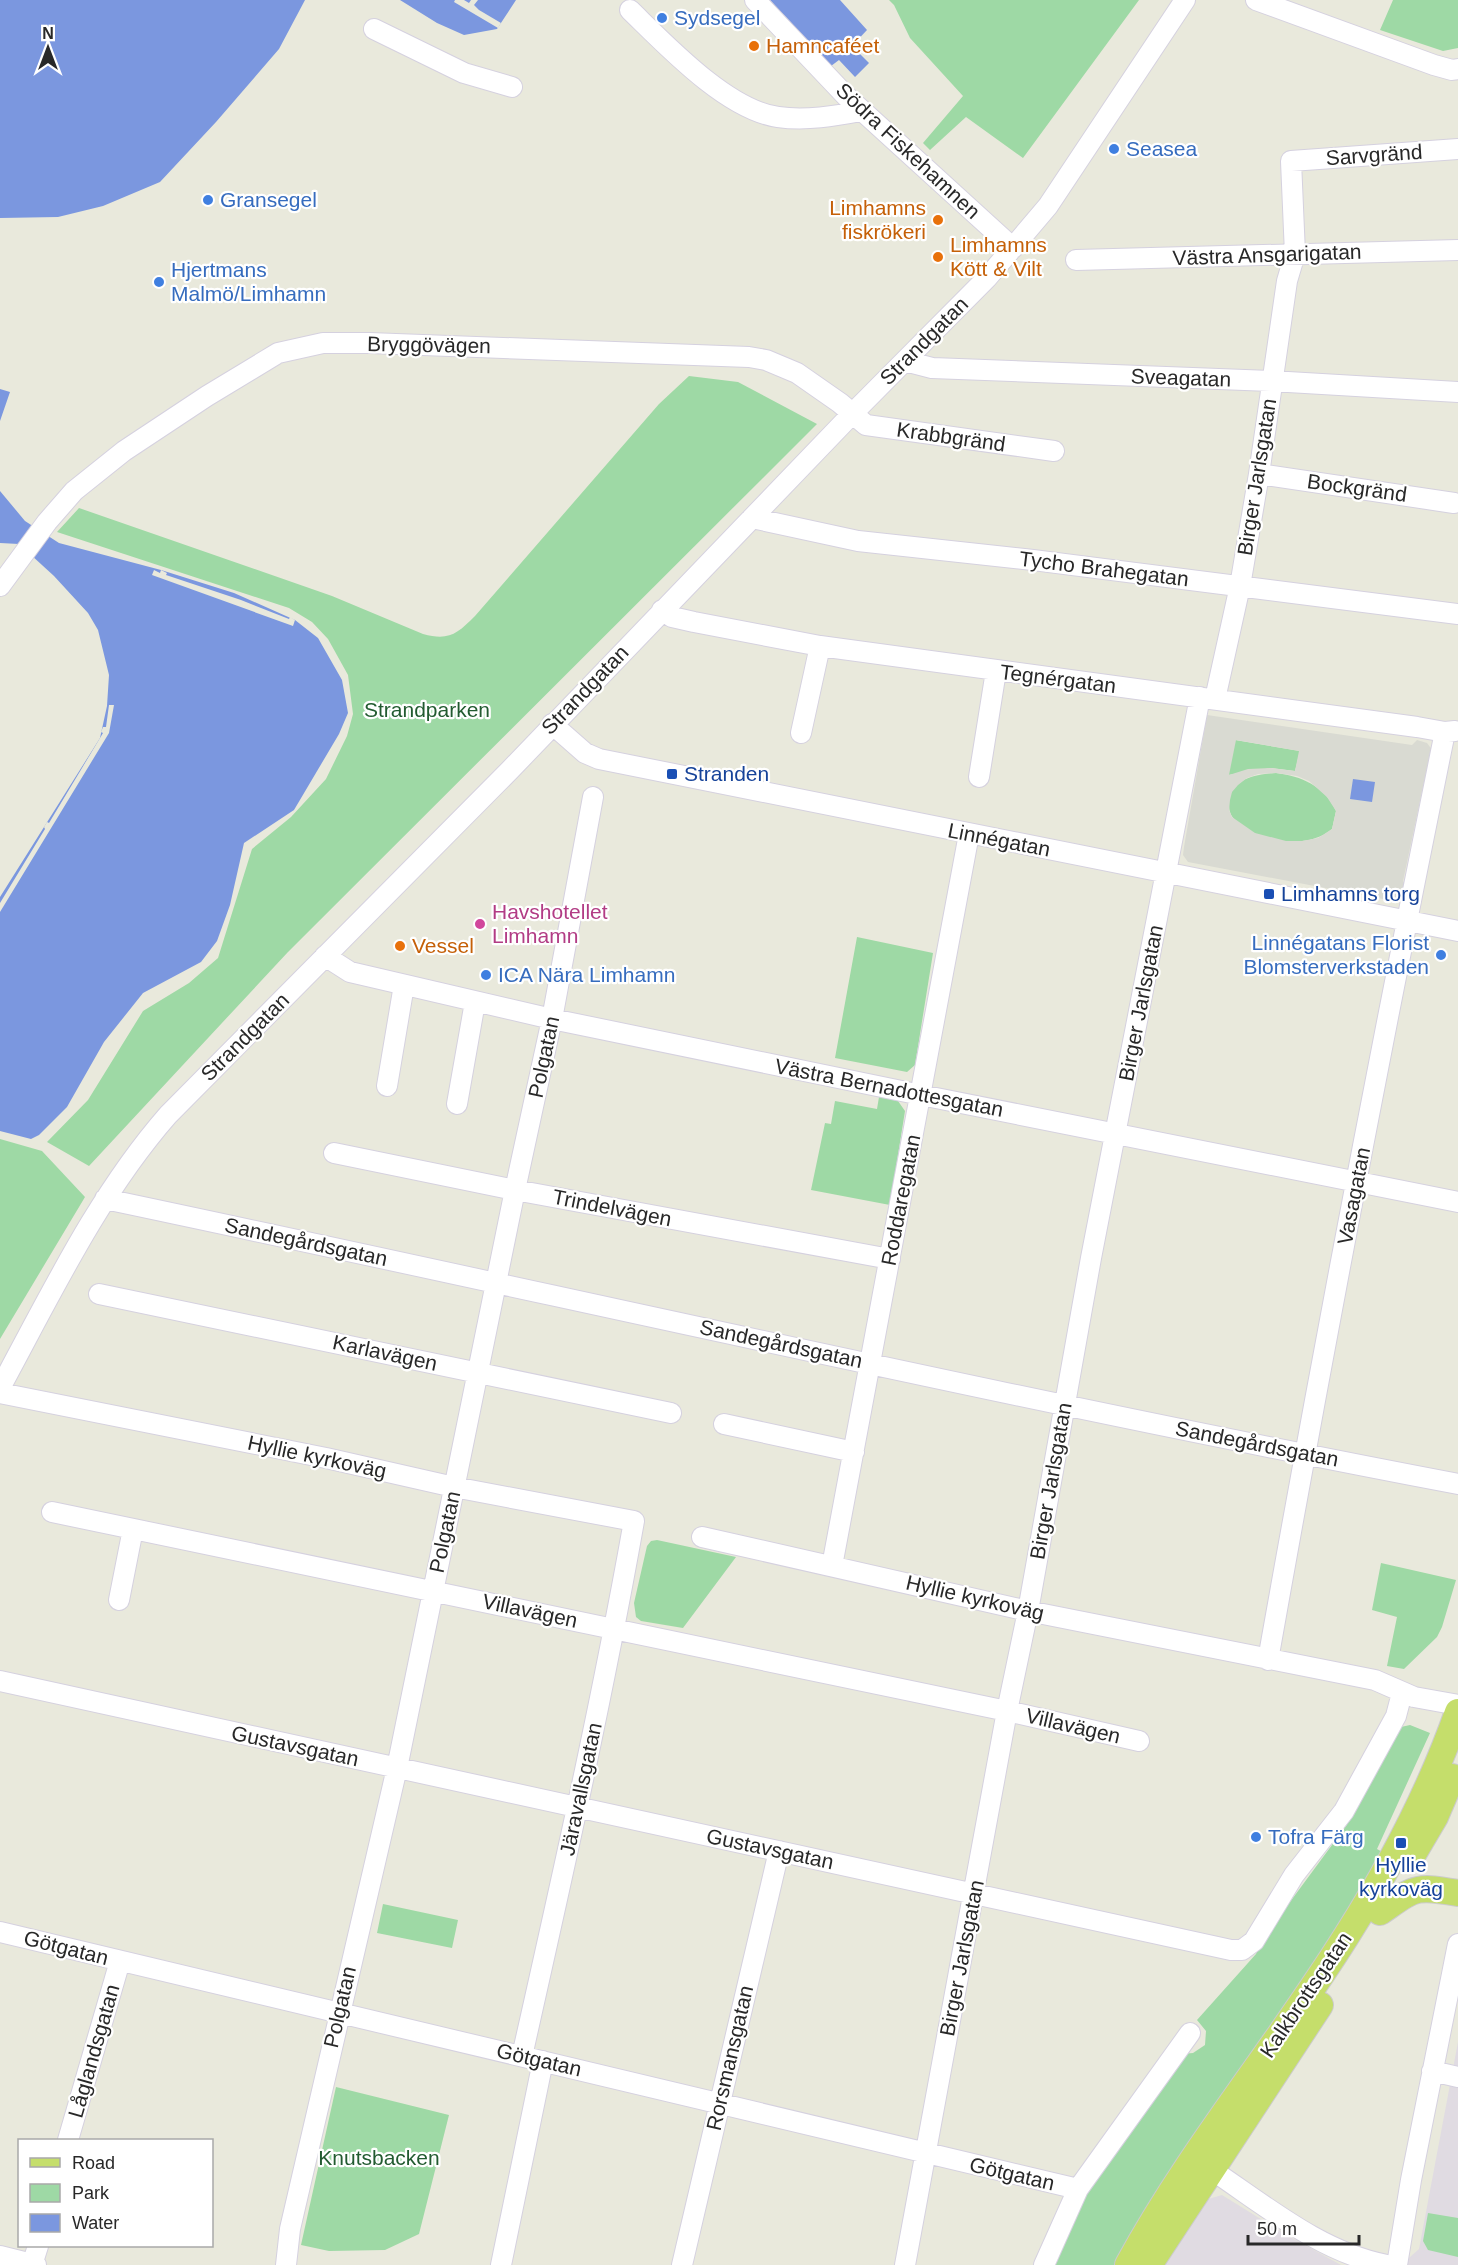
<svg xmlns="http://www.w3.org/2000/svg" width="1458" height="2265" font-family="Helvetica,sans-serif">
  <style>
    .industrial { fill: #e0dbe2 }
    .green { fill: #9ed9a5 }
    .plaza { fill: #d9dad2; fill-rule: evenodd }
    .water { fill: #7b97df }
    .pier { fill: #e9e9dc }
    .lines { fill: none; stroke-linecap: round; stroke-linejoin: round }
    .minor-casing { stroke: #d5d1df; stroke-width: 22 }
    .major-casing { stroke: #cbcbcb; stroke-width: 28 }
    .minor { stroke: #fff; stroke-width: 20 }
    .major { stroke: #c5de6b; stroke-width: 26 }
    .shop-dot { fill: #3f7fe0; stroke: #fff; stroke-width: 2 }
    .food-dot { fill: #e8710a; stroke: #fff; stroke-width: 2 }
    .transit-dot { fill: #1a4fb4; stroke: #fff; stroke-width: 2 }
    .hotel-dot { fill: #d1479c; stroke: #fff; stroke-width: 2 }
    .labels { text-anchor: middle; stroke-width: 4.5; stroke-linejoin: round; paint-order: stroke }
    .shop-label { font-size: 21px; fill: #366cbe; stroke: #fff; text-anchor: start }
    .food-label { font-size: 21px; fill: #c56008; stroke: #fff; text-anchor: start }
    .street-label { font-size: 21px; fill: #282828; stroke: #fff }
    .park-label { font-size: 21px; fill: #225b30; stroke: #fff }
    .transit-label { font-size: 21px; fill: #164399; stroke: #fff; text-anchor: start }
    .hotel-label { font-size: 21px; fill: #b23c85; stroke: #fff; text-anchor: start }
  </style>
  <rect width="100%" height="100%" fill="#e9e9dc"/>
  <!-- industrial -->
  <path class="industrial" d="M1458,2042V2265H1401L1419,2249Z
    M1222,2195L1290,2237L1341,2265H1161L1198,2202Z"/>
  <!-- green -->
  <path class="green" d="M889,0H1139L1023,158L966,117L930,150L923,143L963,96L910,38L894,5Z
    M1393,0H1458V48L1443,51L1380,30Z
    M689,376L738,382L817,424L288,952L89,1166L47,1142L88,1100L143,1011L189,983L218,958L252,849L291,817L326,779L347,736L353,714L348,675L328,639L312,622L289,608L57,532L79,508L332,596L423,634C449,641 457,634 475,616L659,404Z
    M1235,740L1300,751L1295,771L1271,768L1228,775Z
    M1276,773C1301,776 1325,786 1336,811L1332,829C1307,851 1255,842 1234,819C1229,813 1229,808 1229,801C1232,778 1257,774 1276,773Z
    M857,937L933,953L915,1065L907,1072L835,1058Z
    M879,1097L898,1101L905,1111L890,1205L811,1190L825,1123L831,1124L835,1101L877,1109Z
    M0,1139L42,1151L85,1197L0,1339Z
    M657,1540L736,1557L683,1628L641,1621L636,1617L634,1603L647,1546L651,1541Z
    M1381,1563L1456,1580L1442,1627L1437,1637L1404,1669L1387,1666L1397,1617L1372,1610Z
    M1410,1725L1430,1733L1377,1849L1386,1854L1117,2265H1052L1089,2182L1181,2054L1193,2053L1205,2045L1206,2031L1197,2020L1256,1954L1264,1937L1346,1826L1401,1727Z
    M383,1904L458,1920L452,1948L377,1933Z
    M336,2087L449,2115L419,2234L385,2250L329,2251L301,2245Z
    M1428,2213L1458,2218V2257L1428,2250L1423,2241Z"/>
  <!-- plaza -->
  <path class="plaza" d="M1207,715L1412,745L1417,740L1427,743L1433,751L1432,764L1427,768L1403,881L1408,890L1404,903L1188,862L1183,855L1184,847ZM1236,740L1299,751L1295,771L1271,768L1248,769L1229,775ZM1276,773L1297,776L1309,781L1327,797L1336,811L1332,829L1318,838L1302,841H1286L1255,833L1232,817L1229,810L1230,800L1232,792L1238,785L1247,778L1258,774Z"/>
  <!-- water -->
  <path class="water" d="M0,0H305L279,49L216,122L160,182L103,206L58,217L0,218Z
    M400,0H516L497,29L464,35L437,23Z
    M770,0H840L867,30L852,46L869,63L855,77L839,60L831,66Z
    M0,389L10,392L0,421Z
    M0,491L25,521L59,543L161,570L234,593L295,620L318,638L342,680L348,713L339,734L294,810L244,843L230,905L217,941L201,962L143,993L104,1042L67,1107L39,1135L31,1139L0,1131V897L100,738L107,706L109,675L98,630L88,613L54,576L19,544L0,543Z
    M1353,779L1375,782L1372,802L1350,799Z"/>
  <!-- pier -->
  <path class="pier" d="M455,0H464L469,3L471,0H478L474,5L479,10L501,23L498,28L454,2Z
    M154,570L160,573L161,570L167,573L166,575L241,600L289,619L290,617L295,620L293,626L152,575Z
    M109,705H114L109,733L0,912V903L45,829L44,827L47,822L49,823L103,733L101,732L103,727H106Z"/>
  <g class="lines">
    <!-- minor casing -->
    <g class="minor-casing">
      <path id="minor" d="M755,0L846,96L1013,248
        M1256,0L1434,65L1452,70L1458,69
        M630,10C666,45 727,110 778,117C806,121 835,116 861,111
        M374,29L464,73L512,87
        M1076,260L1458,250
        M905,361L932,368L1271,381L1458,392
        M1259,474L1454,503
        M752,518L858,541L1033,560L1458,614
        M0,586L47,522L74,491L124,451L207,396L278,353L323,343H369L749,357L766,360L797,373L840,403L866,425L1054,451
        M662,610L672,617L694,622L820,646L1417,727L1445,732L1455,731
        M1215,699L1240,586L1259,474L1287,281L1295,254L1291,161L1458,149
        M552,724L585,753L599,759L1458,931
        M801,733L820,646
        M979,777L996,671
        M325,956L350,972L552,1019L921,1095L1458,1202
        M387,1086L404,985
        M457,1104L475,1002
        M334,1153L515,1190L890,1259
        M105,1199C556,1294 1005,1398 1458,1484
        M99,1294L671,1413
        M0,1388C51,1294 98,1195 168,1115L510,770L851,415L987,278L1048,206L1185,0
        M0,1393L326,1458L454,1487L634,1521C602,1701 562,1878 522,2056
        M724,1424L854,1452
        M52,1512L1007,1711
        M702,1537L1028,1611L1375,1680L1414,1697L1458,1705
        M832,1566L969,834
        M119,1600L133,1529
        M1268,1660C1323,1350 1382,1041 1445,732
        M0,1681L1231,1950H1242L1254,1941L1294,1875L1344,1811L1396,1716L1402,1693
        M1007,1711L1139,1741
        M0,1932L1078,2189
        M1432,2071L1458,2077
        M68,2140L120,1961
        M1212,2170C1266,2206 1322,2253 1387,2265
        M0,2256L36,2265
        M32,2265L38,2246
        M286,2265L290,2229L397,1768L515,1190L552,1019L593,797
        M501,2265L543,2061
        M682,2265L779,1851
        M905,2265L1007,1711L1028,1611L1091,1258L1200,697
        M1044,2265L1078,2189L1190,2033
        M1397,2265L1411,2180L1458,1944"/>
    </g>
    <!-- major casing -->
    <g class="major-casing">
      <path id="major" d="M1412,1856L1435,1817L1452,1777
        M1380,1912C1415,1888 1414,1885 1458,1893
        M1128,2265C1191,2149 1277,2047 1347,1935C1392,1864 1430,1791 1458,1712
        M1149,2265L1320,2005"/>
    </g>
    <!-- minor -->
    <use href="#minor" class="minor"/>
    <!-- major -->
    <use href="#major" class="major"/>
  </g>
  <!-- markers -->
  <g class="shop-dot">
    <circle cx="662" cy="18" r="6"/>
    <circle cx="1114" cy="149" r="6"/>
    <circle cx="208" cy="200" r="6"/>
    <circle cx="159" cy="282" r="6"/>
    <circle cx="1441" cy="955" r="6"/>
    <circle cx="486" cy="975" r="6"/>
    <circle cx="1256" cy="1837" r="6"/>
  </g>
  <g class="food-dot">
    <circle cx="754" cy="46" r="6"/>
    <circle cx="938" cy="220" r="6"/>
    <circle cx="938" cy="257" r="6"/>
    <circle cx="400" cy="946" r="6"/>
  </g>
  <g class="transit-dot">
    <rect x="666" y="768" width="12" height="12" rx="3"/>
    <rect x="1263" y="888" width="12" height="12" rx="3"/>
    <rect x="1395" y="1837" width="12" height="12" rx="3"/>
  </g>
  <circle class="hotel-dot" cx="480" cy="924" r="6"/>
  <g class="labels">
    <!-- shop labels -->
    <g class="shop-label">
      <text x="674" y="25">Sydsegel</text>
      <text x="1126" y="156">Seasea</text>
      <text x="220" y="207">Gransegel</text>
      <text x="171" y="277">Hjertmans<tspan x="171" dy="24">Malmö/Limhamn</tspan></text>
      <text x="1429" y="950" text-anchor="end">Linnégatans Florist<tspan x="1429" dy="24">Blomsterverkstaden</tspan></text>
      <text x="498" y="982">ICA Nära Limhamn</text>
      <text x="1268" y="1844">Tofra Färg</text>
    </g>
    <!-- food labels -->
    <g class="food-label">
      <text x="766" y="53">Hamncaféet</text>
      <text x="926" y="215" text-anchor="end">Limhamns<tspan x="926" dy="24">fiskrökeri</tspan></text>
      <text x="950" y="252">Limhamns<tspan x="950" dy="24">Kött &amp; Vilt</tspan></text>
      <text x="412" y="953">Vessel</text>
    </g>
    <!-- street labels -->
    <g class="street-label">
      <text transform="translate(908 151) rotate(43)" y="7">Södra Fiskehamnen</text>
      <text transform="translate(1374 155) rotate(-4)" y="7">Sarvgränd</text>
      <text transform="translate(1267 255) rotate(-2)" y="7">Västra Ansgarigatan</text>
      <text transform="translate(924 341) rotate(-45)" y="7">Strandgatan</text>
      <text transform="translate(429 345) rotate(1)" y="7">Bryggövägen</text>
      <text transform="translate(1181 378) rotate(2)" y="7">Sveagatan</text>
      <text transform="translate(951 437) rotate(8)" y="7">Krabbgränd</text>
      <text transform="translate(1257 477) rotate(-81)" y="7">Birger Jarlsgatan</text>
      <text transform="translate(1357 488) rotate(8)" y="7">Bockgränd</text>
      <text transform="translate(1104 569) rotate(7)" y="7">Tycho Brahegatan</text>
      <text transform="translate(1058 679) rotate(7)" y="7">Tegnérgatan</text>
      <text transform="translate(585 690) rotate(-46)" y="7">Strandgatan</text>
      <text transform="translate(999 840) rotate(11)" y="7">Linnégatan</text>
      <text transform="translate(1141 1003) rotate(-79)" y="7">Birger Jarlsgatan</text>
      <text transform="translate(245 1037) rotate(-45)" y="7">Strandgatan</text>
      <text transform="translate(544 1057) rotate(-78)" y="7">Polgatan</text>
      <text transform="translate(889 1088) rotate(11)" y="7">Västra Bernadottesgatan</text>
      <text transform="translate(1354 1196) rotate(-79)" y="7">Vasagatan</text>
      <text transform="translate(901 1200) rotate(-79)" y="7">Roddaregatan</text>
      <text transform="translate(612 1208) rotate(11)" y="7">Trindelvägen</text>
      <text transform="translate(306 1242) rotate(12)" y="7">Sandegårdsgatan</text>
      <text transform="translate(781 1344) rotate(12)" y="7">Sandegårdsgatan</text>
      <text transform="translate(385 1353) rotate(12)" y="7">Karlavägen</text>
      <text transform="translate(1257 1444) rotate(11)" y="7">Sandegårdsgatan</text>
      <text transform="translate(317 1457) rotate(12)" y="7">Hyllie kyrkoväg</text>
      <text transform="translate(1051 1481) rotate(-80)" y="7">Birger Jarlsgatan</text>
      <text transform="translate(445 1532) rotate(-78)" y="7">Polgatan</text>
      <text transform="translate(975 1598) rotate(13)" y="7">Hyllie kyrkoväg</text>
      <text transform="translate(530 1611) rotate(12)" y="7">Villavägen</text>
      <text transform="translate(1073 1726) rotate(13)" y="7">Villavägen</text>
      <text transform="translate(295 1746) rotate(12)" y="7">Gustavsgatan</text>
      <text transform="translate(581 1789) rotate(-78)" y="7">Järavallsgatan</text>
      <text transform="translate(770 1849) rotate(12)" y="7">Gustavsgatan</text>
      <text transform="translate(66 1948) rotate(14)" y="7">Götgatan</text>
      <text transform="translate(962 1958) rotate(-79)" y="7">Birger Jarlsgatan</text>
      <text transform="translate(1306 1995) rotate(-56)" y="7">Kalkbrottsgatan</text>
      <text transform="translate(340 2007) rotate(-77)" y="7">Polgatan</text>
      <text transform="translate(94 2051) rotate(-74)" y="7">Låglandsgatan</text>
      <text transform="translate(730 2058) rotate(-77)" y="7">Rorsmansgatan</text>
      <text transform="translate(539 2060) rotate(13)" y="7">Götgatan</text>
      <text transform="translate(1012 2174) rotate(13)" y="7">Götgatan</text>
    </g>
    <!-- park labels -->
    <g class="park-label">
      <text x="427" y="717">Strandparken</text>
      <text x="379" y="2165">Knutsbacken</text>
    </g>
    <!-- transit labels -->
    <g class="transit-label">
      <text x="684" y="781">Stranden</text>
      <text x="1281" y="901">Limhamns torg</text>
      <text x="1401" y="1872" text-anchor="middle">Hyllie<tspan x="1401" dy="24">kyrkoväg</tspan></text>
    </g>
    <!-- hotel labels -->
    <g class="hotel-label">
      <text x="492" y="919">Havshotellet<tspan x="492" dy="24">Limhamn</tspan></text>
    </g>
  </g>
  <!-- legend -->
  <rect x="18" y="2139" width="195" height="108" fill="#ffffff" stroke="#a9a9a9" stroke-width="1.5"/>
  <rect x="30" y="2158" width="30" height="9" fill="#c5de6b" stroke="#a9a9a9" stroke-width="1.5"/>
  <text x="72" y="2169" font-size="18" fill="#282828">Road</text>
  <rect x="30" y="2184" width="30" height="18" fill="#9ed9a5" stroke="#a9a9a9" stroke-width="1.5"/>
  <text x="72" y="2199" font-size="18" fill="#282828">Park</text>
  <rect x="30" y="2214" width="30" height="18" fill="#7b97df" stroke="#a9a9a9" stroke-width="1.5"/>
  <text x="72" y="2229" font-size="18" fill="#282828">Water</text>
  <!-- north arrow -->
  <g transform="translate(48 48)" stroke="#ffffff" stroke-width="4.5" paint-order="stroke">
  <path d="M0-4.5L10 22L0 15L-10 22Z" fill="#282828"/>
  <text y="-9" font-size="16" font-weight="bold" text-anchor="middle" fill="#282828">N</text>
  </g>
  <!-- scale -->
  <path d="M1248 2235v9h111v-9" fill="none" stroke="#282828" stroke-width="3"/>
  <text x="1257" y="2235" font-size="18" fill="#282828" stroke="#ffffff" stroke-width="4.5" paint-order="stroke">50 m</text>
</svg>
